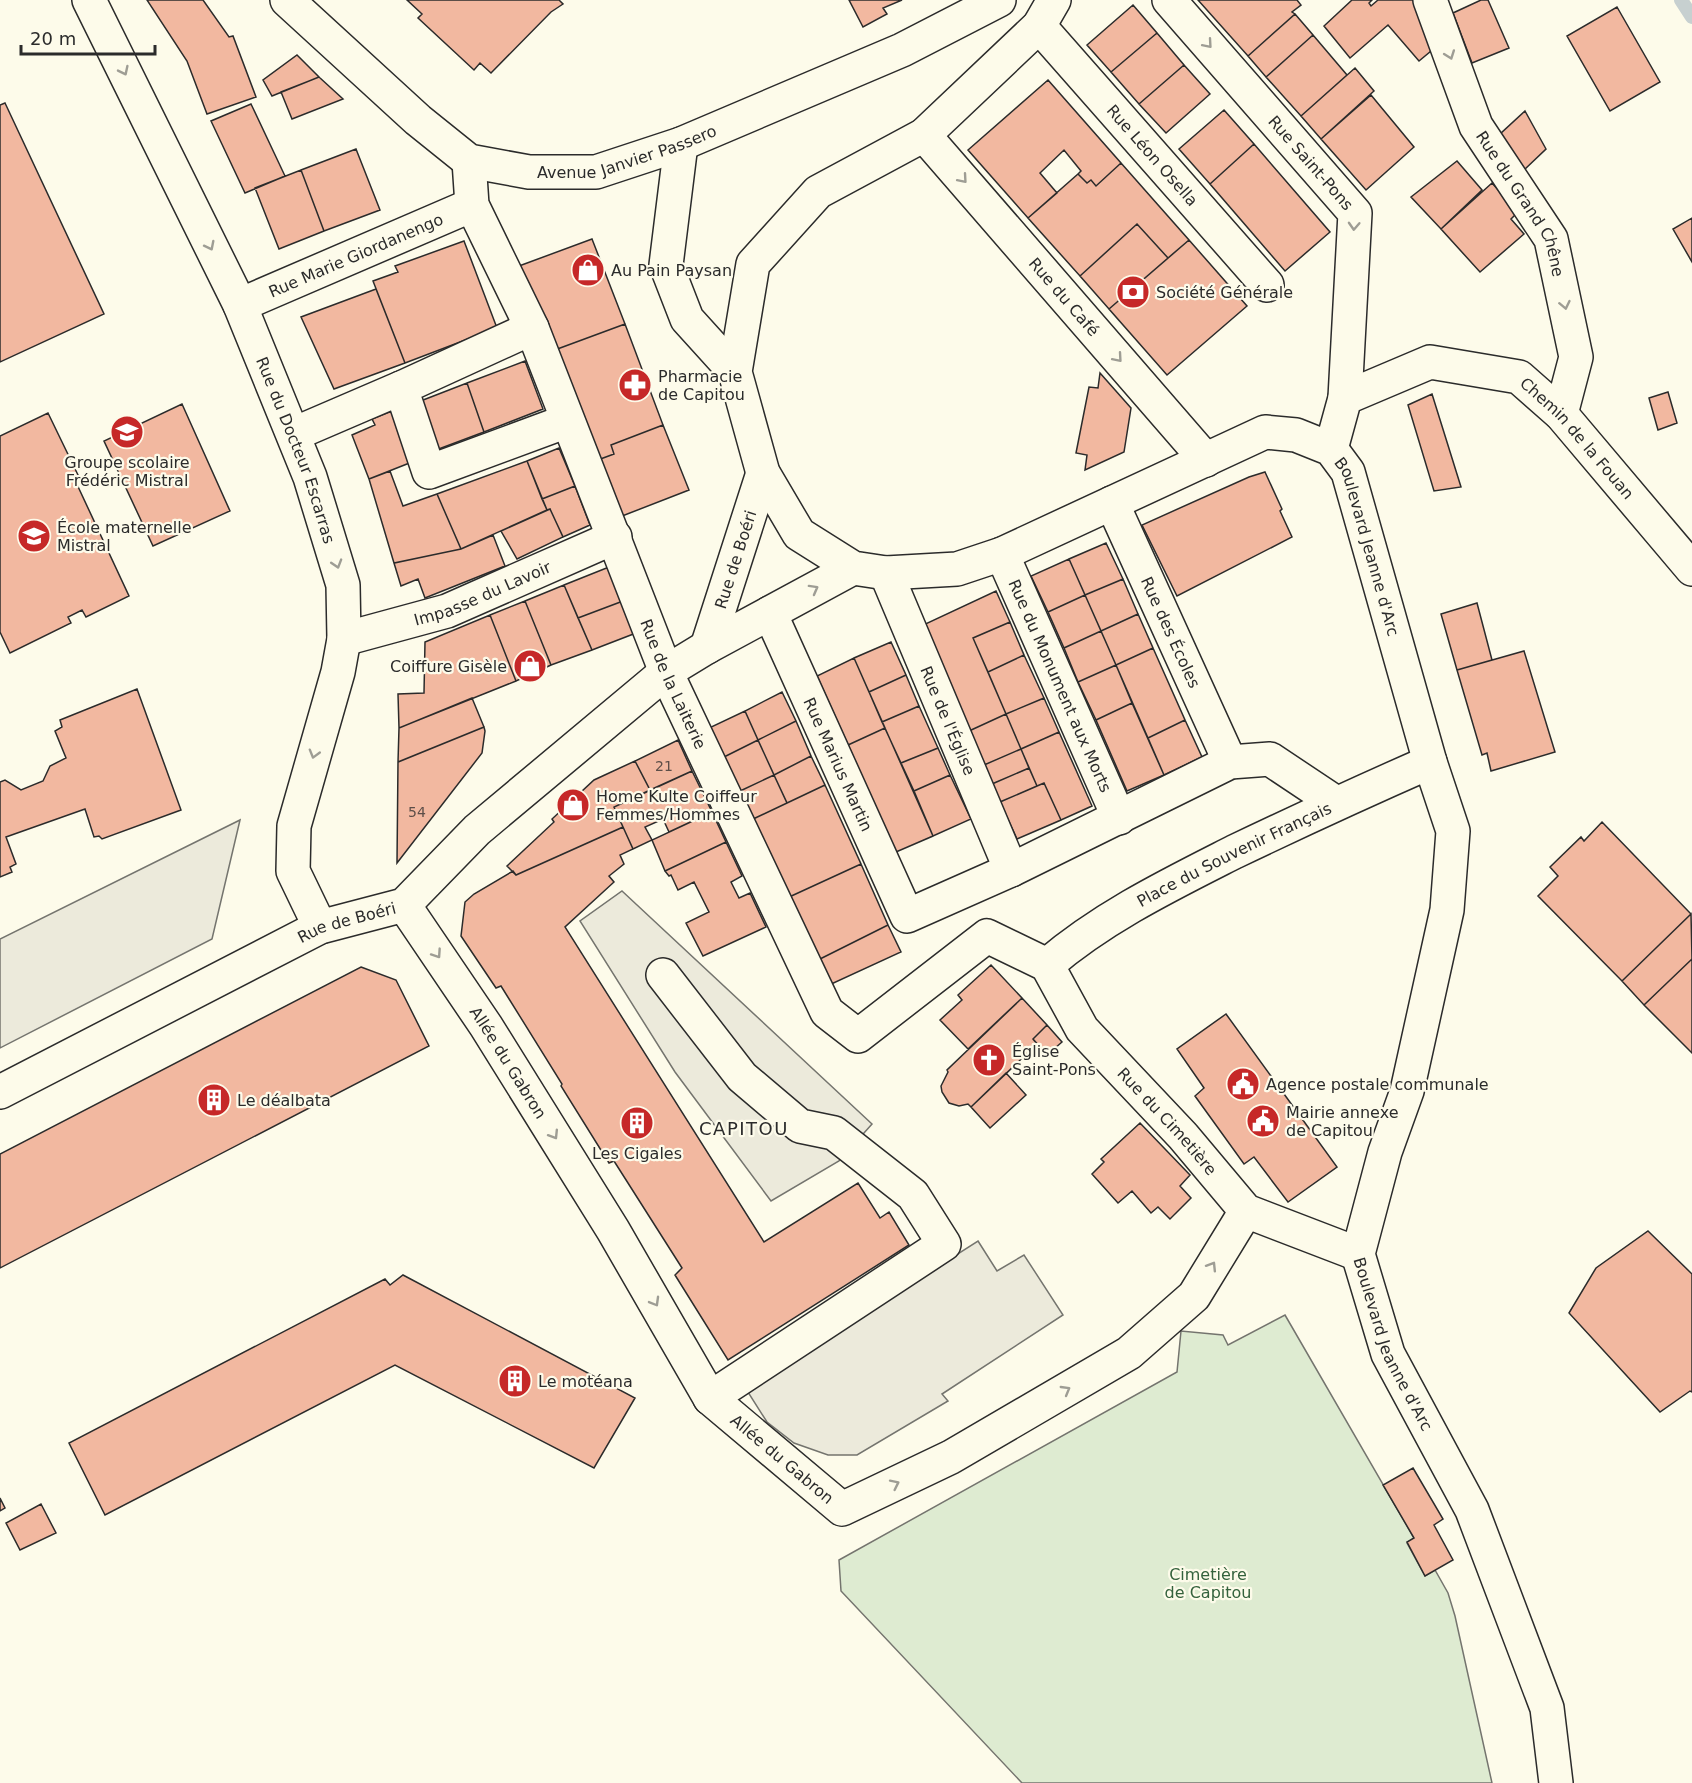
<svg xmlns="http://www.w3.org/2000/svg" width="1692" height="1783" font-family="'DejaVu Sans',sans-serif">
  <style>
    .green { fill: #deebd1; stroke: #74746e; stroke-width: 1.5 }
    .parking { fill: #eceadb; stroke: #74746e; stroke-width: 1.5 }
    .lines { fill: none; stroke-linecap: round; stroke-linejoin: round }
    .stream { stroke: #c7d0d0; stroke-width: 14 }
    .building { fill: #f2b8a0; stroke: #2b2b2b; stroke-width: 1.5 }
    .street-casing { stroke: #2b2b2b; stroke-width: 36 }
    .secondary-casing { stroke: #2b2b2b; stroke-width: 36 }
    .street { stroke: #fdfbea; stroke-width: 33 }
    .secondary { stroke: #fdfbea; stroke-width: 33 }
    .oneway { stroke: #9e9d94 }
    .labels { text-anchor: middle; stroke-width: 4.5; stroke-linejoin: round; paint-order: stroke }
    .number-label { font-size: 14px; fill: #5d4e48 }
    .street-label { font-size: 16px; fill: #2b2b2b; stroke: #fdfbea }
    .poi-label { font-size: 16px; fill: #2b2b2b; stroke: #fdfbea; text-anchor: start }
    .park-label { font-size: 16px; fill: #34623c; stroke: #fdfbea }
    .neighbourhood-label { font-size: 18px; letter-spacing: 1.5px; fill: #2b2b2b; stroke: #fdfbea }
  </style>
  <rect width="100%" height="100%" fill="#fdfbea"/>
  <!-- green -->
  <path class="green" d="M1285,1315L1414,1538L1407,1543L1425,1576L1435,1570L1448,1593L1455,1616L1492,1783H1022L841,1591L839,1560L1177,1372L1181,1331L1223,1335L1228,1345Z"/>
  <!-- parking -->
  <path class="parking" d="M240,820L212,939L0,1048V939Z
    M622,891L872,1124L839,1161L771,1201L675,1072L580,921Z
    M978,1241L997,1271L1024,1255L1063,1315L942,1394L948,1401L857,1455H828L794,1443L767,1422L746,1389Z"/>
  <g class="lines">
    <!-- stream -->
    <path class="stream" d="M1681,0L1692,17"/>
  </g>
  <!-- building -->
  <path class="building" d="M147,0H203L229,37L233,36L256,97L207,114L187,61Z
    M407,0H559L563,4L551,12L491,73L480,63L474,70L418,18L422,14Z
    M849,0H902L883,8L887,14L863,27Z
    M1198,0H1297L1301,5L1292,12L1295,14L1248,56Z
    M1352,0H1372L1369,3L1371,6L1378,0H1419L1437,46L1419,61L1388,25L1350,58L1324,26Z
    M1481,0H1488L1509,48L1472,63L1453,13Z
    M1133,5L1157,33L1111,72L1087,45Z
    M1617,7L1660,82L1610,111L1567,36Z
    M1295,14L1313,35L1266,77L1248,56Z
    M1157,33L1184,65L1139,104L1111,72Z
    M1313,35L1347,75L1301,116L1266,77Z
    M297,55L319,77L272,96L263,80Z
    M1184,65L1210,94L1166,133L1139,104Z
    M1355,68L1374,91L1321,139L1301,116Z
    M319,77L343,99L292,119L281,92Z
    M1048,80L1121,163L1096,186L1091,180L1087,183L1078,174L1081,171L1064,150L1040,173L1057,193L1028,218L968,150Z
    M1371,95L1414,147L1366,190L1321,139Z
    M5,103L104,314L0,362V105Z
    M251,104L285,176L245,193L211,121Z
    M1224,110L1254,144L1210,184L1179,149Z
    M1525,111L1546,149L1522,172L1499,135Z
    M1254,144L1330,232L1285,271L1210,184Z
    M356,149L380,210L324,231L301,170Z
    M1457,161L1482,190L1441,229L1411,197Z
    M1121,163L1189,240L1168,258L1137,224L1080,276L1028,218L1078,174L1087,183L1091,180L1096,186Z
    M301,170L324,231L279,249L255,188Z
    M1492,183L1518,212L1511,219L1524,234L1480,272L1441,229Z
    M1692,218V262L1673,229Z
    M1137,224L1168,258L1109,309L1080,276Z
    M592,239L625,324L552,351L519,266Z
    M1189,240L1247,306L1167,375L1109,309Z
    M464,241L497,328L405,363L373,281L398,272L395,266Z
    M376,289L405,363L334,389L301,317Z
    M625,324L663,425L611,445L614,454L595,461L552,351Z
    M525,361L543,409L484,432L467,383Z
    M1100,373L1131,408L1124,452L1085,470L1087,455L1076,453L1089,387L1098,388Z
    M467,383L484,432L436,450L418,402Z
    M1668,392L1677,423L1658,430L1649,398Z
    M1432,394L1461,487L1434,491L1408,405Z
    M182,404L230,511L153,546L104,441Z
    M392,411L412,462L369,479L352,435L375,425L372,419Z
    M48,413L78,475L74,478L129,596L86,617L82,610L68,617L71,623L10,653L0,632V436Z
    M663,425L689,490L617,518L595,461L614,454L611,445Z
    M559,448L575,486L542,499L527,461Z
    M527,461L547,510L461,549L437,494Z
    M390,471L403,506L437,494L461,549L394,563L369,479Z
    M1265,472L1282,509L1280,511L1292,537L1177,596L1142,525L1249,477Z
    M575,486L590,525L563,537L550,509L547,510L542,499Z
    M550,509L563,537L517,559L501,531Z
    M493,535L505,566L425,598L418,579L401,586L394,563L461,549Z
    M1106,543L1123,579L1085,595L1069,559Z
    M1069,559L1085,595L1048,612L1031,576Z
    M609,567L623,601L578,618L564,585Z
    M1123,579L1138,614L1101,631L1085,595Z
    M564,585L592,650L551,665L525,601Z
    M996,591L1010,622L973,638L1006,714L969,731L921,626Z
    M1085,595L1101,631L1064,648L1048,612Z
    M525,601L551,665L516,681L490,615Z
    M623,601L636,633L592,650L578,618Z
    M1477,603L1492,660L1457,670L1441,614Z
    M1138,614L1153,648L1116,665L1101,631Z
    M490,615L516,681L399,728L398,694L424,693L425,642Z
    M1010,622L1024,655L988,672L973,638Z
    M1101,631L1116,665L1078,682L1064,648Z
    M891,642L906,675L869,692L854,658Z
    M1153,648L1185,720L1148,738L1116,665Z
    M1524,651L1555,752L1491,771L1487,753L1482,755L1457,670Z
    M1024,655L1044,698L1006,714L988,672Z
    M854,658L885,728L848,745L817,676Z
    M1116,665L1132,703L1096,720L1078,682Z
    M906,675L919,706L882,722L869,692Z
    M137,689L181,810L102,839L99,836L94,837L85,809L6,837L16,864L10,867L12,872L0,877V782L5,780L21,790L43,781L50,766L66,758L55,731L62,727L60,720Z
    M782,692L796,721L758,740L745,711Z
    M472,698L484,727L398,762L399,728Z
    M1044,698L1059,732L1021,749L1006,714Z
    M1132,703L1164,775L1127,791L1096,720Z
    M919,706L938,748L901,763L882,722Z
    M745,711L758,740L722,758L709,728Z
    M1006,714L1021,749L984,765L969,731Z
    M1185,720L1202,757L1164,775L1148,738Z
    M796,721L811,756L774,775L758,740Z
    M484,727L485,731L482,753L397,863L398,762Z
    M885,728L933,836L896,852L848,745Z
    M1059,732L1092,806L1061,820L1044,783L1037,786L1021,749Z
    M678,740L692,771L650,790L635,761Z
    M758,740L774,775L738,792L722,758Z
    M938,748L950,775L914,791L901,763Z
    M1021,749L1029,768L992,784L984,765Z
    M811,756L825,785L787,803L774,775Z
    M635,761L650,790L614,807L623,827L516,875L507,866L554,822L552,819L594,780Z
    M1029,768L1037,786L1000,802L992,784Z
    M692,771L712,812L669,832L663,819L645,827L652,840L633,849L614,807Z
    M774,775L787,803L751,820L738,792Z
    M950,775L971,819L933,836L914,791Z
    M1044,783L1061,820L1017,839L1000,802Z
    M825,785L861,864L787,898L751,820Z
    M712,812L726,842L665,871L652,840Z
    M1602,822L1691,914L1622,981L1538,896L1558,876L1550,867L1581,837L1584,841Z
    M623,827L633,849L620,855L624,864L609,876L614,882L565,927L764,1242L858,1183L880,1218L889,1212L909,1245L728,1360L675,1275L682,1268L614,1161L609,1163L561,1086L562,1084L501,986L496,988L461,936L465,902L474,894L513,871L516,875Z
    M726,842L742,876L731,882L739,898L750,893L766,927L703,956L686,923L709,912L694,882L678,890L671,875L669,876L665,871Z
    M861,864L888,925L816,961L787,898Z
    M1691,914L1692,959L1644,1005L1622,981Z
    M888,925L901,952L827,986L816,961Z
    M1692,959V1053L1644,1005Z
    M991,965L1022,998L968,1049L940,1020L962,1000L958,995Z
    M361,967L396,980L429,1046L0,1268V1154Z
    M1022,998L1047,1025L1033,1039L1037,1044L971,1107L968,1104L959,1106L949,1103L942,1092L941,1086L948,1072L947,1070Z
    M1226,1014L1337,1167L1288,1202L1254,1157L1244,1164L1195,1096L1204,1088L1177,1049Z
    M1047,1025L1062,1042L1047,1055L1033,1039Z
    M1006,1073L1026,1095L990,1128L971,1107Z
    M1140,1123L1190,1175L1180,1186L1191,1198L1170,1219L1158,1207L1151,1213L1132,1191L1118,1203L1092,1174L1104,1162L1101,1159Z
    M1648,1231L1692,1274V1392L1690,1391L1660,1412L1569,1313L1596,1268Z
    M403,1275L635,1398L594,1468L395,1365L105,1515L69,1443L385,1279L390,1285Z
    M1413,1468L1443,1519L1434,1525L1453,1560L1425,1576L1407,1542L1414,1538L1383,1485Z
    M0,1498L5,1508L0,1511Z
    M41,1504L56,1533L20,1550L6,1523Z"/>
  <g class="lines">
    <!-- street casing -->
    <g class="street-casing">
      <g id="street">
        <path id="s1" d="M89,0L240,305L310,477L343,585L344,639L338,672L294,826L293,871L320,927"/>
        <path id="s2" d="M1054,0L1039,26L924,135L818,192L753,264L735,372L763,473L799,534L853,568L886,573L957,569L1002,554L1265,432L1296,435L1331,449L1348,472L1430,762L1453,831L1447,910L1407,1091L1385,1152L1358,1254L1388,1354L1472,1510L1547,1708L1556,1783"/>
        <path id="s3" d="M1169,0L1355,213L1345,398"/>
        <path id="s4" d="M1430,0L1476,126L1551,239L1576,357L1561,414"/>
        <path id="s5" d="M1039,26L1267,285"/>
        <path id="s6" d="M924,135L1206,460"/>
        <path d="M681,144L666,265L687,319L735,372"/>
        <path id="s7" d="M469,161L472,205L532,328L666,672L827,1012L858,1036L987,936L1047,965L1082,1029L1183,1136L1246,1211L1358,1254"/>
        <path id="s8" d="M240,305L472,205"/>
        <path d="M532,328L401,388L429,472L567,421"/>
        <path d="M294,434L401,388"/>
        <path id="s9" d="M1331,449L1345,398L1430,362L1519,377L1561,414L1692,569"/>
        <path id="s10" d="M1112,503L1230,762"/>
        <path id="s11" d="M1002,554L1119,818"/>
        <path id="s12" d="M886,573L1011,870"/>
        <path id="s13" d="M770,613L907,916L1011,870L1230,762L1270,759L1336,803"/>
        <path id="s14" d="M344,639L447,611L615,537"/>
        <path id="s15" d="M707,647L763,473"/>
        <path id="s16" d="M404,905L486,1026L613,1230L710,1398L842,1509L951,1457L1129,1353L1194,1296L1246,1211"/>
        <path id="s17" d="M1047,965C1103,917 1169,885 1234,852C1299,821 1364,791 1430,762"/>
        <path d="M663,975L742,1077L800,1126L834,1133L913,1195L944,1244L710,1398"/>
        <path id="s18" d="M0,1092L320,927L404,905L477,830L666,672L707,647L853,568"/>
      </g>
    </g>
    <!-- secondary casing -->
    <g class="secondary-casing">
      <g id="secondary">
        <path id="s19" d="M287,0L418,120L469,161L529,172H596L681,144L902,50L999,0"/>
      </g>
    </g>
    <!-- street -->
    <use href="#street" class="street"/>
    <!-- secondary -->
    <use href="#secondary" class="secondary"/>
  </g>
  <!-- one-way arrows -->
  <defs><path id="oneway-chevron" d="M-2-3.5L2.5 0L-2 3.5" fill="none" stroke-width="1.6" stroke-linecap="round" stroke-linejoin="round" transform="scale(1.5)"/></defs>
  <g class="oneway">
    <use href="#oneway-chevron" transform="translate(1208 44) rotate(49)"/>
    <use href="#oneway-chevron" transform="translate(1450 55) rotate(70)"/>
    <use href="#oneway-chevron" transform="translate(124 71) rotate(64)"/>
    <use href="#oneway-chevron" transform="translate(963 179) rotate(49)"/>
    <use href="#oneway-chevron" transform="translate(1354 226) rotate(93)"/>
    <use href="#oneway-chevron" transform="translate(210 246) rotate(63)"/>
    <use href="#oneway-chevron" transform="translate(1565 305) rotate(78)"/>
    <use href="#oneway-chevron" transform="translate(1118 358) rotate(49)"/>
    <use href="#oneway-chevron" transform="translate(337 564) rotate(73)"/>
    <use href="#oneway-chevron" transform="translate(814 589) rotate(-29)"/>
    <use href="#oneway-chevron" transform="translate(314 754) rotate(106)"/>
    <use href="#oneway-chevron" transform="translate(437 954) rotate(56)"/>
    <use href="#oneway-chevron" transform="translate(554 1135) rotate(58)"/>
    <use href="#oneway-chevron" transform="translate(1212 1266) rotate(-58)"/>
    <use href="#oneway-chevron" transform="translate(655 1302) rotate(60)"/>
    <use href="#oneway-chevron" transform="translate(1066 1390) rotate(-30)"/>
    <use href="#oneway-chevron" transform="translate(895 1484) rotate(-26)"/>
  </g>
  <!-- icons -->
  <defs>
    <g id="shop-disc" transform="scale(1.725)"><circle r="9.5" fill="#c62828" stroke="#fdfbea"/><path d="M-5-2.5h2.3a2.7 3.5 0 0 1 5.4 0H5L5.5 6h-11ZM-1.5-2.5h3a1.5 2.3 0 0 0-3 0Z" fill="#fff"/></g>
    <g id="bank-disc" transform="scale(1.725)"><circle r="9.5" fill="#c62828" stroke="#fdfbea"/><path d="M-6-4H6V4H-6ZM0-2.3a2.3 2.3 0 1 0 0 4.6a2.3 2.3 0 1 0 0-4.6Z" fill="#fff"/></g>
    <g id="pharmacy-disc" transform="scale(1.725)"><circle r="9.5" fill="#c62828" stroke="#fdfbea"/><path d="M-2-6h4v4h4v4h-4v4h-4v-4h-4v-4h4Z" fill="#fff"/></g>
    <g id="school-disc" transform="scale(1.725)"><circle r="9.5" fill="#c62828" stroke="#fdfbea"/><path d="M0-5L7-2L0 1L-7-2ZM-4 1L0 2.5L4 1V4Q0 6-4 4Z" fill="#fff"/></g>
    <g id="church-disc" transform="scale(1.725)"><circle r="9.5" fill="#c62828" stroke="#fdfbea"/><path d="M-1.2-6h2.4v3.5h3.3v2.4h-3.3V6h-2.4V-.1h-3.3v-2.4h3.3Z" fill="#fff"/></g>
    <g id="civic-disc" transform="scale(1.725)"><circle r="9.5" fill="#c62828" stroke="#fdfbea"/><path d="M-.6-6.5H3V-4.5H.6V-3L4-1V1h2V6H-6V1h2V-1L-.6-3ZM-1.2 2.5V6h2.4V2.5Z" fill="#fff"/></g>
    <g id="building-disc" transform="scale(1.725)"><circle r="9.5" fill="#c62828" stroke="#fdfbea"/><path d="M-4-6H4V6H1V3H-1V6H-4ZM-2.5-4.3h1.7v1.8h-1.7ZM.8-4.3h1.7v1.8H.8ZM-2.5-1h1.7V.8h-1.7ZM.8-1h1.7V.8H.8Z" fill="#fff"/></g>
  </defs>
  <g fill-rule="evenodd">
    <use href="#shop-disc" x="588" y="270"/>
    <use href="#bank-disc" x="1133" y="292"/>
    <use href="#pharmacy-disc" x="635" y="385"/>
    <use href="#school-disc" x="127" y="432"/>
    <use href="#school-disc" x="34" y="536"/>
    <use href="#shop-disc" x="530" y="666"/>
    <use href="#shop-disc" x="573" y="805"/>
    <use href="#church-disc" x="989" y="1060"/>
    <use href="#civic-disc" x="1243" y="1084"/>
    <use href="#building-disc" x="214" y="1100"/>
    <use href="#civic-disc" x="1263" y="1121"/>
    <use href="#building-disc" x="637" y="1123"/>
    <use href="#building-disc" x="515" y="1381"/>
  </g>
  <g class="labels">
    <!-- number labels -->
    <g class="number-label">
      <text x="664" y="771">21</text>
      <text x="417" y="817">54</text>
    </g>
    <!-- street labels -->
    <g class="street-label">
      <text dy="6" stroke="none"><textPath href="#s19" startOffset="405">Avenue Janvier Passero</textPath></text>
      <text dy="6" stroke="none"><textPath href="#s5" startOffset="172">Rue Léon Osella</textPath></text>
      <text dy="6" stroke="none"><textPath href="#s3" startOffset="216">Rue Saint-Pons</textPath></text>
      <text dy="6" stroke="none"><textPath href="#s4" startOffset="225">Rue du Grand Chêne</textPath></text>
      <text dy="6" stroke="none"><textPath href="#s8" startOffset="126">Rue Marie Giordanengo</textPath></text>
      <text dy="6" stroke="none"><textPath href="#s6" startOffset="214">Rue du Café</textPath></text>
      <text dy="6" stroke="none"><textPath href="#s9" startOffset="320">Chemin de la Fouan</textPath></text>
      <text dy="6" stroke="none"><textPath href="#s1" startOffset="496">Rue du Docteur Escarras</textPath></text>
      <text dy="6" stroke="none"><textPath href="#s2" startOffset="1371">Boulevard Jeanne d'Arc</textPath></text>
      <text dy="6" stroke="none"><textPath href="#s15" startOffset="92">Rue de Boéri</textPath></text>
      <text dy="6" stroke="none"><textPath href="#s14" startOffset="146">Impasse du Lavoir</textPath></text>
      <text dy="6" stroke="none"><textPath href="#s10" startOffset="142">Rue des Écoles</textPath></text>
      <text dy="6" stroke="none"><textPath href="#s7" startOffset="564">Rue de la Laiterie</textPath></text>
      <text dy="6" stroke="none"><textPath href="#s11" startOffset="144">Rue du Monument aux Morts</textPath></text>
      <text dy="6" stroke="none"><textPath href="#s12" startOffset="160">Rue de l'Église</textPath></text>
      <text dy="6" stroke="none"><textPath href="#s13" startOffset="166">Rue Marius Martin</textPath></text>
      <text dy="6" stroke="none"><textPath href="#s17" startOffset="218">Place du Souvenir Français</textPath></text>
      <text dy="6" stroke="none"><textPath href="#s18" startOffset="387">Rue de Boéri</textPath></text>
      <text dy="6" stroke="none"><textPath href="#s16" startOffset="189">Allée du Gabron</textPath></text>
      <text dy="6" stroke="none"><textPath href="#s7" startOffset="1394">Rue du Cimetière</textPath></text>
      <text dy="6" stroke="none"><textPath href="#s2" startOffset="2200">Boulevard Jeanne d'Arc</textPath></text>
      <text dy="6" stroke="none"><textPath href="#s16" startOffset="675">Allée du Gabron</textPath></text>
    </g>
    <!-- poi labels -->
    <g class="poi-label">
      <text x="611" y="276">Au Pain Paysan</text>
      <text x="1156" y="298">Société Générale</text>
      <text x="658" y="382">Pharmacie<tspan x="658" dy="18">de Capitou</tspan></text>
      <text x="127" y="468" text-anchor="middle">Groupe scolaire<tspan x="127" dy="18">Frédéric Mistral</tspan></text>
      <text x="57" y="533">École maternelle<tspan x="57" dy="18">Mistral</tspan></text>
      <text x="507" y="672" text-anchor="end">Coiffure Gisèle</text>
      <text x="596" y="802">Home Kulte Coiffeur<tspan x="596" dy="18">Femmes/Hommes</tspan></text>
      <text x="1012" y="1057">Église<tspan x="1012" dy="18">Saint-Pons</tspan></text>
      <text x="1266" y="1090">Agence postale communale</text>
      <text x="237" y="1106">Le déalbata</text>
      <text x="1286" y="1118">Mairie annexe<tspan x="1286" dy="18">de Capitou</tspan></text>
      <text x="637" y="1159" text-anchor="middle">Les Cigales</text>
      <text x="538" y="1387">Le motéana</text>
    </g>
    <!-- park labels -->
    <g class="park-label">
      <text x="1208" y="1580">Cimetière<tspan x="1208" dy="18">de Capitou</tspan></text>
    </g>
    <!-- neighbourhood labels -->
    <g class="neighbourhood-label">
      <text x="744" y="1135">CAPITOU</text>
    </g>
  </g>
  <!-- scale -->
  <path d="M21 45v9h134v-9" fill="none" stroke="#2b2b2b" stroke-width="3"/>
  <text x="30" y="45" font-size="18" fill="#2b2b2b" stroke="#fdfbea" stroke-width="4.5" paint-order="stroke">20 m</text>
</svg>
